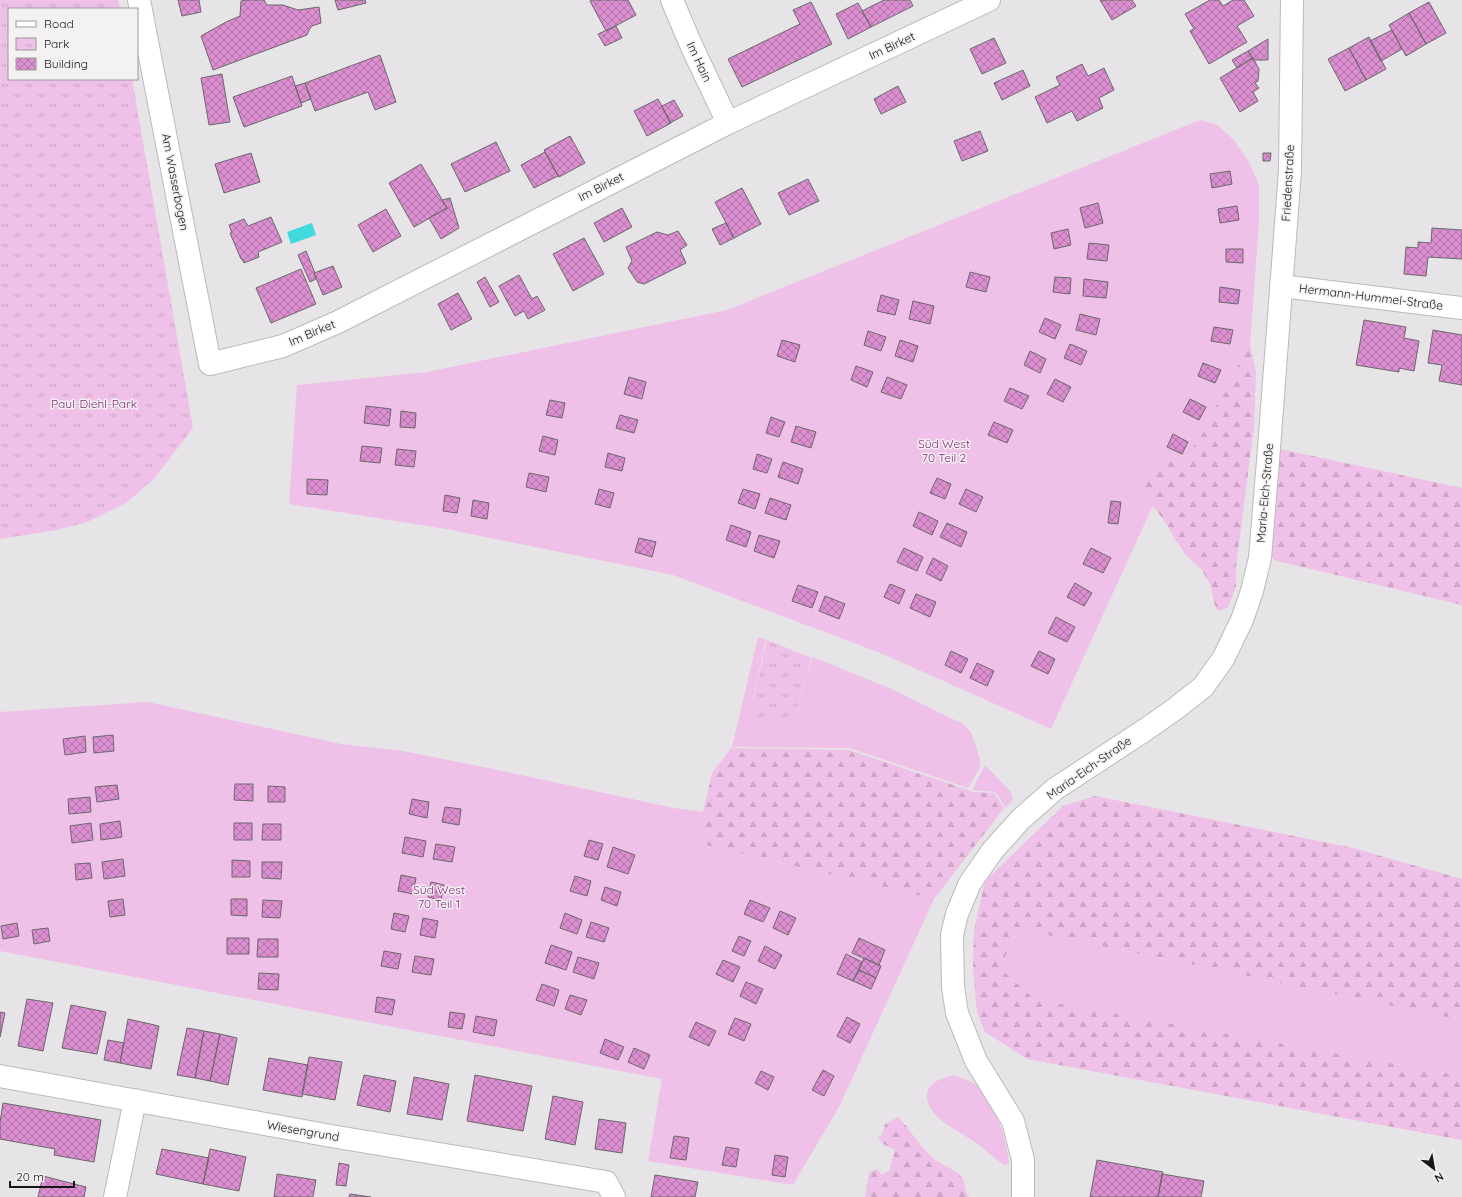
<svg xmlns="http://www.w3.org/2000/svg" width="1462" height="1197" font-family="Quicksand,sans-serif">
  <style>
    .green { fill: #efc0e8 }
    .forest { fill: url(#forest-firs) }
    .park { fill: url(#park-tufts) }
    .water { fill: #3fd9de }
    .building { fill: url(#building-cross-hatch); stroke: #6a686a }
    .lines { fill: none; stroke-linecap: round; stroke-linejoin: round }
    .minor-casing { stroke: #bcb9bc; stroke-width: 24 }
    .tertiary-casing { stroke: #bcb9bc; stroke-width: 24 }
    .minor { stroke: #fff; stroke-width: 22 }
    .tertiary { stroke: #fff; stroke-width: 22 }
    .labels { text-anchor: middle; stroke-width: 3; stroke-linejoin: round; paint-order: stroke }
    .street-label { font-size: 12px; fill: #171617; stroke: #f4f1f3 }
    .park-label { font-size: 12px; fill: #822a7a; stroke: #f4f1f3 }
  </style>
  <defs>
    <pattern id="forest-firs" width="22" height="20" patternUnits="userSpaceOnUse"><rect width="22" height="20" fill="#efc0e8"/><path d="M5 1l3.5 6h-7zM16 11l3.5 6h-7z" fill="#cca4c6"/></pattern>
    <pattern id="park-tufts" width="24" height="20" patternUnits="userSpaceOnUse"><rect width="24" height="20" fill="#efc0e8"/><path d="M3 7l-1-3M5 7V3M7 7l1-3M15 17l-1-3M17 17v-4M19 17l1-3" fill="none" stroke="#cca4c6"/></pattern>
    <pattern id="building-cross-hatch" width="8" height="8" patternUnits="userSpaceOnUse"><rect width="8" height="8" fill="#db8fd1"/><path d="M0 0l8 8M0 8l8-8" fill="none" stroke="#b174a9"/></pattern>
  </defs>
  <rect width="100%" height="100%" fill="#e6e4e6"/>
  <!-- green -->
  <path class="green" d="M1200,120L1217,125L1232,138L1249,162L1259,185V221L1250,346L1188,474L1170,468L1051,729L883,654L673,575L446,529L289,504L297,385L427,372L727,310Z
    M758,637L766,639L749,718L791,727L813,657L891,689L963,724L971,732L980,759V767L968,788L849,748L732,747Z
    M148,702L341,744L403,751L488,768L674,808L703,812L702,844L934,899L840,1105L793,1185L648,1161L662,1079L0,951V712Z
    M985,765L1011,792L1013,799L1006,808L995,792L972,790Z
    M1018,929L1462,1020V1076L1034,999L1000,968Z
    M954,1075C961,1078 969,1080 975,1084C994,1097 1007,1140 1009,1163L1004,1165C993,1157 982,1147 970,1139C956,1130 925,1115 927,1095C929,1081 943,1078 954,1075Z"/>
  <!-- forest -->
  <path class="forest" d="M1250,346L1256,371L1254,427L1236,566V587L1228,607L1218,611L1214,603L1211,586L1202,570L1185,554L1175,539L1166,523L1140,489C1144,475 1155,466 1167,459L1183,463C1209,426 1225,383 1250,346Z
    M1280,449L1462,488V605L1273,560L1270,544L1277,453Z
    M731,748L849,750L974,792L994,793L1004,808L934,899L702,844L703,812L712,773Z
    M1095,796L1349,847L1462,879V1020L1018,929L1000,968L1034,999L1462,1076V1140L1027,1059L985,1032L977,1012L973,969L974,930L985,881L1063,806Z
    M898,1117C912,1131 919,1147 936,1160C944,1166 956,1170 962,1177C966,1183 964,1192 969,1197H865L869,1173L877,1169L882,1175L889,1171L895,1150L883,1144L878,1137L882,1135L885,1124Z"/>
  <!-- park -->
  <path class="park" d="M0,0H118L120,9H9V79H132L193,428L154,479L127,502L87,522L57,530L0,539Z
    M767,640L812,658L791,727L749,718Z"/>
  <!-- water -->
  <path class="water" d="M312,223L316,235L291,244L287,232Z"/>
  <!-- building -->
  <path class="building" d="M178,0H199L201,12L182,16Z
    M246,0H264L267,5H283L298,10L319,7L321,23L312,26L309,30L307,35L213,70L201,36L226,22L240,16L241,1Z
    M335,0H365L366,3L338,10Z
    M592,0H628L636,15L606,31L590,1Z
    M884,0H910L913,6L871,27L862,11Z
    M1100,0H1132L1136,6L1112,20Z
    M1210,0H1219L1223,6L1233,0H1244L1254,16L1237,26L1247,42L1209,64L1190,31L1194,29L1185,14Z
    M811,2L832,44L742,87L728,59L800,24L793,10Z
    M1429,2L1446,33L1426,44L1409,13Z
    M858,3L871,27L848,39L836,14Z
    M1409,13L1426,44L1406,56L1389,25Z
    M616,26L622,38L605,46L598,34Z
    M1392,30L1402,49L1381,61L1370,41Z
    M1369,37L1386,69L1366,80L1349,48Z
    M994,38L1006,63L982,74L970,49Z
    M1268,39V60H1254L1248,51Z
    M1349,48L1366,80L1345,91L1328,59Z
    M1248,51L1252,58L1237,68L1232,60Z
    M380,55L396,102L375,110L368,92L315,111L305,83Z
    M1253,58L1259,69L1258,81L1255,83L1259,88L1253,92L1258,101L1240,112L1220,78Z
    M1082,64L1088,76L1104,68L1114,90L1099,98L1103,108L1077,121L1072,111L1047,123L1035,97L1060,85L1056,77Z
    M1023,70L1030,86L1002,100L994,83Z
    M222,74L230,122L209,125L201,78Z
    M292,76L302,106L244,127L233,97Z
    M305,83L311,99L301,103L295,86Z
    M898,86L906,102L881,114L874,99Z
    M658,99L671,123L647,136L634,111Z
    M674,100L683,116L670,123L662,106Z
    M980,131L988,151L962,161L954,141Z
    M570,136L585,163L559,177L544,150Z
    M496,142L510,171L465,192L451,164Z
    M545,152L558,176L534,188L521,165Z
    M251,153L260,182L224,193L215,164Z
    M1263,153H1271L1270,161H1263Z
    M421,164L447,208L414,227L389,183Z
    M1230,171L1232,184L1212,188L1210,174Z
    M808,179L819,201L789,215L778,193Z
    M742,188L761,224L734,238L715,202Z
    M450,198L459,228L441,239L429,218L447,208L442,200Z
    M1098,203L1103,223L1085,228L1080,208Z
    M1237,206L1239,220L1220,223L1218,209Z
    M622,208L632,227L604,242L594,223Z
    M386,209L401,236L373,252L358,225Z
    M271,217L282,242L258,252L259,257L244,263L242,259H241L230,233H232L229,225L244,219L248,226Z
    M726,223L734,238L720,245L712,229Z
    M1432,228L1462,230V259L1428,257L1426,276L1404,274L1406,247L1418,248V242L1431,243Z
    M1068,229L1071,245L1054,249L1051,233Z
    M678,231L687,245L680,250L686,263L644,284L637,282L628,268L632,261L626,247L657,232L668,235Z
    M584,238L604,274L573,291L553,254Z
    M1089,243L1109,245L1107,261L1087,259Z
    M1226,249H1243V263L1226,262Z
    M306,251L315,273H314L316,279L310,282L298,255Z
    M333,266L342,287L323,295L314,273Z
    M301,269L316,304L271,323L256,288Z
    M970,272L990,277L986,292L966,287Z
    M519,275L532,299L537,296L545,310L528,319L524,311L515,316L499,286Z
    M485,277L499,302L490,307L477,282Z
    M1055,277L1071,278L1070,294L1053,292Z
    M1084,279L1108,282L1106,298L1083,296Z
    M1220,287L1240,290L1238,304L1219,302Z
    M458,293L472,319L451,330L438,304Z
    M881,295L899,300L895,315L877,311Z
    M913,301L934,306L930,324L909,319Z
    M1080,314L1100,319L1096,335L1076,330Z
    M1045,318L1061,325L1055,339L1039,332Z
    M1364,320L1406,327L1404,338L1419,341L1414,371L1399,368V372L1356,365Z
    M1214,327L1233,330L1230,344L1211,341Z
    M1433,330L1462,335V385L1439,381L1442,365L1428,363Z
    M868,331L886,337L881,351L864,345Z
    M782,340L800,345L795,362L777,356Z
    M900,340L918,346L913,362L895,356Z
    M1070,344L1087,351L1081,365L1064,358Z
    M1030,351L1046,359L1040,373L1024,365Z
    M1203,363L1221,370L1215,383L1198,376Z
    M856,366L873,372L867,387L851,380Z
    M629,377L646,382L642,399L624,394Z
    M887,377L907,385L901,399L881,392Z
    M1055,379L1071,387L1063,402L1047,394Z
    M1010,388L1029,396L1022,409L1004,401Z
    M1190,399L1206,407L1199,420L1183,412Z
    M550,400L565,403L562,418L546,415Z
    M366,406L391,409L389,426L364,423Z
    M401,411L416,413L415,428L400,427Z
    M620,415L638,420L634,433L616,428Z
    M771,417L785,422L779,437L766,433Z
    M994,422L1013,430L1007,443L988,435Z
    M796,426L816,432L811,448L791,442Z
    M1173,434L1188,442L1182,454L1167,447Z
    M543,436L558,440L555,455L539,451Z
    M362,446L382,448L380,463L360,461Z
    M397,449L416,451L414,467L395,465Z
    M608,453L625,458L622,471L605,467Z
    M757,454L772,459L767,473L753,469Z
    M783,462L803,469L798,484L778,477Z
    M529,473L549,477L546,492L526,487Z
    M937,478L951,484L945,499L930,493Z
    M307,479L328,480L327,495L307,494Z
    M599,489L614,493L610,508L595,504Z
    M743,489L760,494L755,509L738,503Z
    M966,489L983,497L976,512L959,504Z
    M445,495L460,498L457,513L443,511Z
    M770,498L791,505L786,520L765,513Z
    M473,500L489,503L487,519L471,516Z
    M1111,501L1121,502L1118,524L1108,523Z
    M919,512L938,521L932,535L913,526Z
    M947,523L967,532L961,547L940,537Z
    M731,525L751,532L746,547L726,540Z
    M759,535L780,541L774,558L754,551Z
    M639,538L656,542L652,557L635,552Z
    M904,548L923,557L917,571L897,562Z
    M1091,548L1111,558L1103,573L1083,564Z
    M933,558L948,566L941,581L926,573Z
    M1075,583L1092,593L1084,606L1067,597Z
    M890,584L905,590L899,604L884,597Z
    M798,585L818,592L812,608L792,601Z
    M916,594L936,602L930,617L910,608Z
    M825,596L845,604L839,619L819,611Z
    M1056,617L1075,627L1067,642L1048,633Z
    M951,651L968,659L961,673L945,665Z
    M1039,651L1055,659L1048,674L1031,666Z
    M977,663L994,671L987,686L970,678Z
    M113,735L114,751L94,753L93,737Z
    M85,736L86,752L65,755L63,739Z
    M235,784H253V801L234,800Z
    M117,785L119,799L97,802L95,787Z
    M268,786L285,787V802H268Z
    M90,797L91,812L69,814L68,799Z
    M412,799L429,802L427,818L409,814Z
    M445,807L461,809L459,825L442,822Z
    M120,821L122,837L101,840L100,824Z
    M91,823L93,840L72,843L70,826Z
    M234,823H252V840H234Z
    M263,824H281V840H262Z
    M405,837L426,841L423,857L402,853Z
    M589,840L603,844L598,860L584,856Z
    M436,844L455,847L452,862L433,859Z
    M613,847L635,855L628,874L607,867Z
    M123,859L125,876L104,879L102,862Z
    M232,860L250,861V877H232Z
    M262,862H282L281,879L262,878Z
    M90,863L92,878L76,880L75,864Z
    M401,875L416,878L413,894L398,891Z
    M575,876L591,881L587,896L570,891Z
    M431,882L444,885L441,900L428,897Z
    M605,887L621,892L617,906L601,900Z
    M123,899L125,915L110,917L108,901Z
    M231,899H247V916L231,915Z
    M263,900L282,901L280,918L262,917Z
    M750,900L770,908L763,922L744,914Z
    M780,911L796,918L788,935L773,928Z
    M394,913L409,916L405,932L391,929Z
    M565,913L582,920L577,934L560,928Z
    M423,918L438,921L435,938L420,935Z
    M591,922L609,928L604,942L586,937Z
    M17,923L19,936L3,939L1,926Z
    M48,928L50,941L34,944L32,930Z
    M739,936L751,941L744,956L732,951Z
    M227,938H249V954H227Z
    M859,938L885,950L879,965L852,953Z
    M258,939H278V957H257Z
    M551,945L572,952L566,970L545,963Z
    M765,946L782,955L775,969L758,961Z
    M384,951L401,954L398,969L381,966Z
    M846,954L862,962L853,981L837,974Z
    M415,956L434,959L431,975L412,972Z
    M578,957L599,963L594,979L573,972Z
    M864,958L881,966L876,978L859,970Z
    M723,960L740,967L733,982L716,974Z
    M859,970L876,978L871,989L853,981Z
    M259,973L279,974L278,990L258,989Z
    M746,982L763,989L756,1004L740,996Z
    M542,984L559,990L554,1006L536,1000Z
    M570,995L587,1000L581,1015L565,1009Z
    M377,997L395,1000L392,1015L375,1012Z
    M27,999L53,1003L43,1051L18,1046Z
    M71,1005L106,1012L97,1054L62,1048Z
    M0,1012L5,1013L0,1037Z
    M450,1012L465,1014L462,1029L448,1027Z
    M476,1016L497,1020L494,1036L473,1032Z
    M847,1017L860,1024L850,1043L837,1036Z
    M735,1018L751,1024L744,1041L728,1034Z
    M128,1019L159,1026L151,1069L120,1063Z
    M696,1022L716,1031L709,1046L689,1037Z
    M187,1028L204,1031L195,1078L177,1075Z
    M204,1031L220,1034L210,1081L195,1078Z
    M220,1034L237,1038L228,1085L210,1081Z
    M605,1039L624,1047L618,1060L600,1053Z
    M108,1040L124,1043L120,1063L104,1060Z
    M634,1048L650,1055L644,1069L628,1062Z
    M309,1057L342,1062L335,1100L302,1094Z
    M269,1058L308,1065L302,1097L263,1090Z
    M823,1070L834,1076L824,1096L812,1090Z
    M761,1071L774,1077L768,1090L755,1083Z
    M364,1075L396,1081L390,1112L357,1105Z
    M475,1075L532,1086L523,1131L467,1121Z
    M414,1077L449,1084L442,1120L407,1114Z
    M553,1096L583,1102L575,1145L545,1139Z
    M3,1103L101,1120L94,1162L54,1155L55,1149L0,1139V1122Z
    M599,1119L626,1123L622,1153L595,1149Z
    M674,1136L689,1138L686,1160L670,1158Z
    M726,1147L739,1149L736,1167L722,1165Z
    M162,1149L209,1158L203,1184L156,1174Z
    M210,1149L246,1157L239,1191L203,1184Z
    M775,1155L788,1157L785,1177L772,1175Z
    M1097,1160L1163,1172L1158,1197H1090Z
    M339,1163L349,1165L346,1186L336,1185Z
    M277,1174L316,1180L313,1197H274Z
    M1162,1174L1204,1181L1201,1197H1158Z
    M655,1175L698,1182L695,1197H651Z
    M43,1176L86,1187L84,1197H38Z
    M350,1194L371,1197H349Z"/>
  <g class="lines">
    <!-- minor casing -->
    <g class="minor-casing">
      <path id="minor" d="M139,0L210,364L283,346L338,322L728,123L989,0
        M672,0L691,45L728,123
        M1281,286L1462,308
        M0,1076L331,1136L606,1182L614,1197
        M115,1197L135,1100"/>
    </g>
    <!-- tertiary casing -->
    <g class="tertiary-casing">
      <path id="tertiary" d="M1023,1197V1160L1013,1121L976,1061L957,1013L953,987L952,935L957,914L970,883L993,850L1021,819L1055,789L1145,730L1175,709L1203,687L1223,659L1242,620L1252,591L1260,558L1268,461L1290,171L1292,0"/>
    </g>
    <!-- minor -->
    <use href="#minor" class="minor"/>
    <!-- tertiary -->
    <use href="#tertiary" class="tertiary"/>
  </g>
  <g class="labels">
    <!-- street labels -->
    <g class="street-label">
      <text transform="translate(892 46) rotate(-25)" y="4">Im Birket</text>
      <text transform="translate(699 62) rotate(65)" y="4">Im Hain</text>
      <text transform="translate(175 182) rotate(79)" y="4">Am Wasserbogen</text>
      <text transform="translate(1288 183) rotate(-87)" y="4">Friedenstraße</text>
      <text transform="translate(601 187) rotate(-27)" y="4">Im Birket</text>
      <text transform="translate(1371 297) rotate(7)" y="4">Hermann-Hummel-Straße</text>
      <text transform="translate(312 333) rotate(-23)" y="4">Im Birket</text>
      <text transform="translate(1265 493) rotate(-85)" y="4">Maria-Eich-Straße</text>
      <text transform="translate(1089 768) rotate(-35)" y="4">Maria-Eich-Straße</text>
      <text transform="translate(303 1131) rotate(10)" y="4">Wiesengrund</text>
    </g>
    <!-- park labels -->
    <g class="park-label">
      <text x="94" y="408">Paul-Diehl-Park</text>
      <text x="944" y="448">Süd West<tspan x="944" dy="14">70 Teil 2</tspan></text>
      <text x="439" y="894">Süd West<tspan x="439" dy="14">70 Teil 1</tspan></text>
    </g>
  </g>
  <!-- legend -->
  <rect x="8" y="8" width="130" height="72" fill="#f4f1f3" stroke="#9c999b"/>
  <rect x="16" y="21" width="20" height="6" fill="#ffffff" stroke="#9c999b"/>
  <text x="44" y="28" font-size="12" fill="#171617">Road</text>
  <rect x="16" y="38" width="20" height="12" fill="url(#park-tufts)" stroke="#9c999b"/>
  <text x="44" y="48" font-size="12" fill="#171617">Park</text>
  <rect x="16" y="58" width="20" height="12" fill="url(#building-cross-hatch)" stroke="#9c999b"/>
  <text x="44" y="68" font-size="12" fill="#171617">Building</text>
  <!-- north arrow -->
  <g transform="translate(1434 1169) rotate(149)" stroke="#f4f1f3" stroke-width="3" paint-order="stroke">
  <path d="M0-3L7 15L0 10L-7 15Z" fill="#171617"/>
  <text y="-6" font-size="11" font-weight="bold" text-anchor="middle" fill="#171617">N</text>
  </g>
  <!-- scale -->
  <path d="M10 1181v6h64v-6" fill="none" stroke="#171617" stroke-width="2"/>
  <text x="16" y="1181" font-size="12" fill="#171617" stroke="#f4f1f3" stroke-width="3" paint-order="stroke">20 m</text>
</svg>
